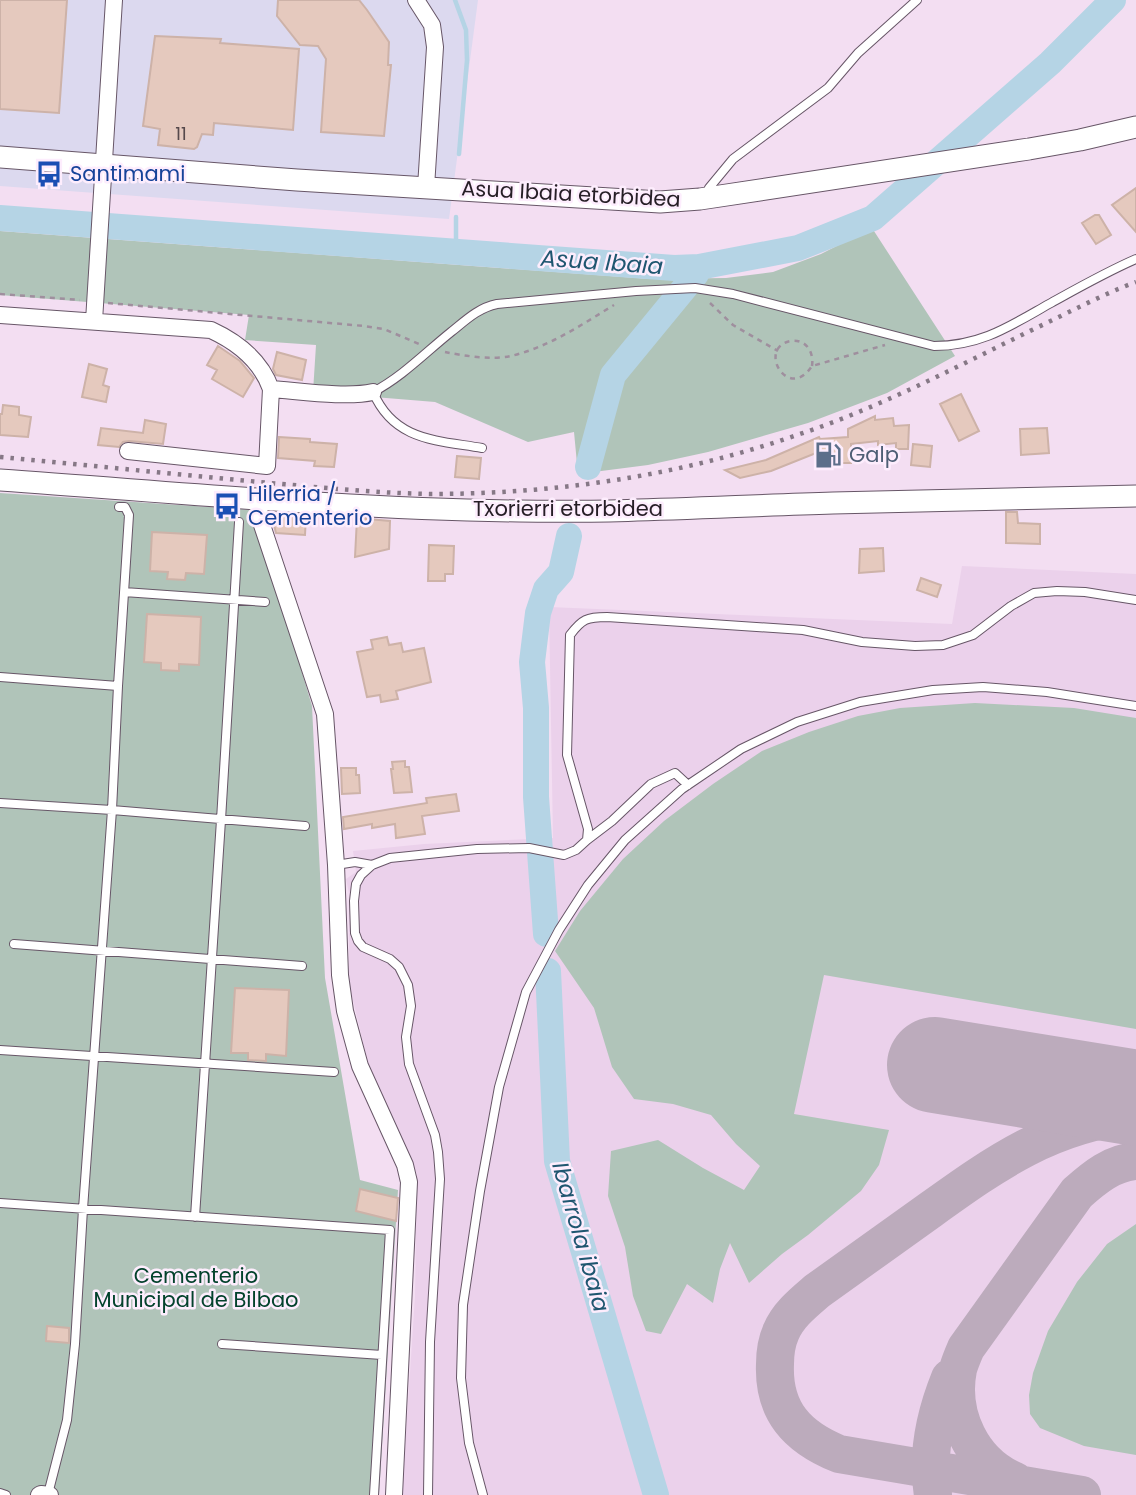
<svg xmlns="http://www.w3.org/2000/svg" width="1136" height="1495" font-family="Poppins,sans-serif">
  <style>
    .built { fill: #ebd1eb }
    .industrial { fill: #dcd9ef }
    .green { fill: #b0c4b9 }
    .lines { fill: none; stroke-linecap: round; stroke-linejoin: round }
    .stream { stroke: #b5d4e5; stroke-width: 4.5 }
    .river { stroke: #b5d4e5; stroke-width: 26 }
    .taxiway { stroke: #bcabbc; stroke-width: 38 }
    .runway { stroke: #bcabbc; stroke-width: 96 }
    .building { fill: #e5c9be; stroke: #cdb2a8; stroke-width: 2 }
    .lane-casing { stroke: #675667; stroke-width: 10 }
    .street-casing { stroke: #675667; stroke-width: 18 }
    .secondary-casing { stroke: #675667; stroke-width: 23 }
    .path { stroke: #9f8f9e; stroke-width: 2.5; stroke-dasharray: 5 5; stroke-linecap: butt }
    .lane { stroke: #fff; stroke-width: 8 }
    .street { stroke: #fff; stroke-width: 16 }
    .secondary { stroke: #fff; stroke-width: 21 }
    .rail { stroke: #867886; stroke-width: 4.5; stroke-dasharray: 3.5 7; stroke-linecap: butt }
    .labels { text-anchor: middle; stroke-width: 5; stroke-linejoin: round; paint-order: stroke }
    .number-label { font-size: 18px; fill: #56494c }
    .transit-label { font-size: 21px; fill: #164399; stroke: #fdedfd; text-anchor: start }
    .street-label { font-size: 21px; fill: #261e26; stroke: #fdedfd }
    .service-label { font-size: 21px; fill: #4e5e75; stroke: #fdedfd; text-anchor: start }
    .park-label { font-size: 21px; fill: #03422c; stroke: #fdedfd }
    .water-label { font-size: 23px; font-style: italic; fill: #1f5670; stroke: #fdedfd }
  </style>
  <rect width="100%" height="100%" fill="#f3def2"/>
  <!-- built -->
  <path class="built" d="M962,566L1136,574V1495H402L415,1296L417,1174L370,1072L349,983V893L346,879L356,872L353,851L424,844L553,838L549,607L952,624Z"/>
  <!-- industrial -->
  <path class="industrial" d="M0,0H478L449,219L0,186Z"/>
  <!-- green -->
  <path class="green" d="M872,228L955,356L887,393L808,423L708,452L648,465L578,474L574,432L528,442L435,402L313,392L316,345L245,340L249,315L0,295V231L650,279L726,278L773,272L821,254Z
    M0,493L254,510L312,706L325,978L360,1180L398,1190L379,1495H0Z
    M975,703L1074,708L1136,718V1029L824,975L794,1114L889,1130L879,1165L861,1191L808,1235L782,1254L749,1283L730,1243L720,1269L713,1303L687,1284L661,1334L646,1331L633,1296L625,1247L608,1196L611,1151L658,1140L703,1168L744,1190L760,1166L736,1144L711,1115L673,1104L634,1099L612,1067L594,1008L555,951L580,911L623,859L664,821L713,784L762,751L809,732L858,716L900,708Z
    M1136,1224V1455L1084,1446L1040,1428L1030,1414L1029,1395L1033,1373L1048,1331L1077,1282L1107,1244Z"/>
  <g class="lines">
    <!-- stream -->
    <path class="stream" d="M455,0L466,30L467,60L459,154
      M456,217V251"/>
    <!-- river -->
    <path class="river" d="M0,218L674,268L699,267L798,248L873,218L1050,63L1113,0
      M588,467L613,375L696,274L699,267
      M546,934L536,797V708L532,662L538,613L546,589L561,572L569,536
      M548,971L557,1161L656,1495"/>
    <!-- taxiway -->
    <path class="taxiway" d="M1015,1481C972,1463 949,1415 958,1369C960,1362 963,1355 966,1348L1077,1193C1095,1177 1112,1163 1136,1161
      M933,1495C926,1454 935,1415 950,1378
      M1082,1495L839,1454C797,1437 773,1411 775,1364C775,1354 777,1341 781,1332C788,1315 803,1303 817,1291C853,1265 890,1239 926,1213C993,1165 1050,1123 1136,1115"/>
    <!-- runway -->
    <path class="runway" d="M935,1065L1136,1098"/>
  </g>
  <!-- building -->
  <path class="building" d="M0,0H67L59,113L0,109Z
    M278,0H359L367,10L389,42L388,65H391L384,136L321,132L326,59L318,46L300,45L277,16Z
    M155,36L221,39L220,43L299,49L293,130L214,123L213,135L202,134L197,147L194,149L158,145L160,129L143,126Z
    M1136,188V232L1112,205Z
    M1095,215H1099L1111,235L1096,244L1082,223Z
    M218,346L240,361L254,378L243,397L212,379L217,370L207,365Z
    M277,352L306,360L302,380L276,375L273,369Z
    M89,364L107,369L103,385L109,387L106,402L82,397Z
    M961,394L979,431L959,441L940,404Z
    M3,405L19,407V415L31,417L28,437L0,435V414H2Z
    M875,416V420L893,418L894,426L909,425L908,449H896V443L878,445V441L851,444V463H821V451L771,471L740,478L725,470L766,460L819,437L820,439L848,437V429Z
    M145,420L166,424L163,444L129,441L123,442L119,447L98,445L101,428L143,433Z
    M1047,428L1049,453L1021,455L1020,429Z
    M279,437L310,439V442L337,444L334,467L314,466L315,461L278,458Z
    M913,444L932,446L930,467L911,465Z
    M457,456L481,458L479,479L455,477Z
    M1006,512H1017L1018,523L1040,524V544L1006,543Z
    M271,513L306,515L305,535L276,533Z
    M357,518L390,521L389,549L355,557Z
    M152,532L207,535L204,574L186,573L185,580L167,579L168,572L150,571Z
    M429,545L454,546L453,574H445V581H428Z
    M883,548L884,571L859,573L860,549Z
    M921,578L941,585L937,597L917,590Z
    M147,614L201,617L199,665L179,664V671L161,670V663L144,662Z
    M387,637L389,645L401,643L403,652L424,648L431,682L396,691L398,699L381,702L380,695L367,697L357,652L373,649L371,640Z
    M405,761V767H409L412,792L394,793L391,769H393L392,762Z
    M341,768H356V775H359L360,793L342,794Z
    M456,794L459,811L422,816L425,834L396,838L395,824L372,828V824L344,829L343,817L427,803L426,798Z
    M235,988L289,990L286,1056L266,1054V1061L248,1060V1053H231Z
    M360,1189L398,1198L396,1221L356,1211Z
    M47,1326L69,1328V1343L46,1341Z"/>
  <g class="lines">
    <!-- lane casing -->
    <g class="lane-casing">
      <path id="lane" d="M706,196L709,188L733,159L828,88L858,53L917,0
        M482,448C436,440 394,441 373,392C402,377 426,352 451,332C466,320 478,308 497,304L636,291L695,288L733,294L934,346C981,346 1010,326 1049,304C1078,288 1106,272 1136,259
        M124,592L265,602
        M0,677L118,686
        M0,803L112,810L305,826
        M587,840L612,821L651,784L675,773L688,785
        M336,865L355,862L372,865
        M14,944L302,966
        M0,1050L334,1072
        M0,1203L390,1230L374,1495
        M195,1217L221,820L239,522
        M222,1344L382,1355
        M0,1493L6,1495
        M48,1494L67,1420L75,1344L83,1209L112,810L118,686L129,515L125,507H119
        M428,1495L430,1342L440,1179L438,1152L435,1135L409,1064L406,1037L411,1006L408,985L399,967L390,959L363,947L358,941L355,933L354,901L356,884L361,875L372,865L390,858L477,849L529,848L564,855L576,850L587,840L588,829L567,755L570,635C582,619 587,617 607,617L803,630L862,642L915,646L943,645L973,635L1011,606L1034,593L1057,591L1085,592L1136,600
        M483,1495L469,1443L461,1378L463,1305L480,1191L499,1087L526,992L559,930L588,885L625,840L682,789L741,749L797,722L860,702L933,690L983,687L1047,692L1136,706"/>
    </g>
    <!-- street casing -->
    <g class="street-casing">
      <path id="street" d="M416,0L432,25L435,47L426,187
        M0,315L211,330C237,342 261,361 271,389C300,391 346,398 373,392
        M94,321L114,0
        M128,451L267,466L271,389
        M258,499L261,522L325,714L336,865L340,975L345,1011L360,1066L405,1165L409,1182L394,1495
        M39,1495L41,1494L50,1495"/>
    </g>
    <!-- secondary casing -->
    <g class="secondary-casing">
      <path id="secondary" d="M0,157L297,180L660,202L700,199L1029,149L1080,140L1136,127
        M0,480C173,492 346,509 519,511C624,513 728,506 833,503C934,500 1035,498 1136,496"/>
    </g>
    <!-- path -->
    <path class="path" d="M0,294L80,300
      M108,303L364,326L384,329L419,344
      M710,303L733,325L778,351
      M445,352C464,356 492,360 511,356C549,347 581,325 614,305
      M812,366C814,353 807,339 791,341C756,347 788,403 812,366L885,345"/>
    <!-- lane -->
    <use href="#lane" class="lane"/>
    <!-- street -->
    <use href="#street" class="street"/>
    <!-- secondary -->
    <use href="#secondary" class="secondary"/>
    <!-- rail -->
    <path class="rail" d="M0,457C86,465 173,474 259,482C316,487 373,493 430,494C555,494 679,476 797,435C879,408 956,367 1034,329C1068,313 1101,295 1136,282"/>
  </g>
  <!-- icons -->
  <defs>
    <g id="bus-bare" transform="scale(2.1)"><path d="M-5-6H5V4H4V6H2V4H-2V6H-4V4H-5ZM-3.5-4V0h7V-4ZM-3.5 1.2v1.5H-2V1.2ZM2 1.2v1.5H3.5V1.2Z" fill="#1a4fb4" stroke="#fdedfd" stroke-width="2.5" paint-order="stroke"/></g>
    <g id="fuel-bare" transform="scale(2.1)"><path d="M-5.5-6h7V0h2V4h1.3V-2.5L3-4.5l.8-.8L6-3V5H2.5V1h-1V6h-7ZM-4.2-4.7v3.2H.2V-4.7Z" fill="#5c6f8a" stroke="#fdedfd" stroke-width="2.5" paint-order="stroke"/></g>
  </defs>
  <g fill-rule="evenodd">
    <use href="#bus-bare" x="49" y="174"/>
    <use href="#fuel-bare" x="828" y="455"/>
    <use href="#bus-bare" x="227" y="506"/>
  </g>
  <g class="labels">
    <!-- number labels -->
    <g class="number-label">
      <text x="181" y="140">11</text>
    </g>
    <!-- transit labels -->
    <g class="transit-label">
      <text x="70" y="181">Santimami</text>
      <text x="248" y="501">Hilerria /<tspan x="248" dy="24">Cementerio</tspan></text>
    </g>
    <!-- street labels -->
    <g class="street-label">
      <text transform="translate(571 194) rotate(3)" y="7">Asua Ibaia etorbidea</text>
      <text x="568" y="516">Txorierri etorbidea</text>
    </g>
    <!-- service labels -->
    <g class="service-label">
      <text x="849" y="462">Galp</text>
    </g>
    <!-- park labels -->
    <g class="park-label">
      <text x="196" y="1283">Cementerio<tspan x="196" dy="24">Municipal de Bilbao</tspan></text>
    </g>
    <!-- water labels -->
    <g class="water-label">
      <text transform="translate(602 262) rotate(4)" y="8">Asua Ibaia</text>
      <text transform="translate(581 1237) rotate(74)" y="8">Ibarrola ibaia</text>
    </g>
  </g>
</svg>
